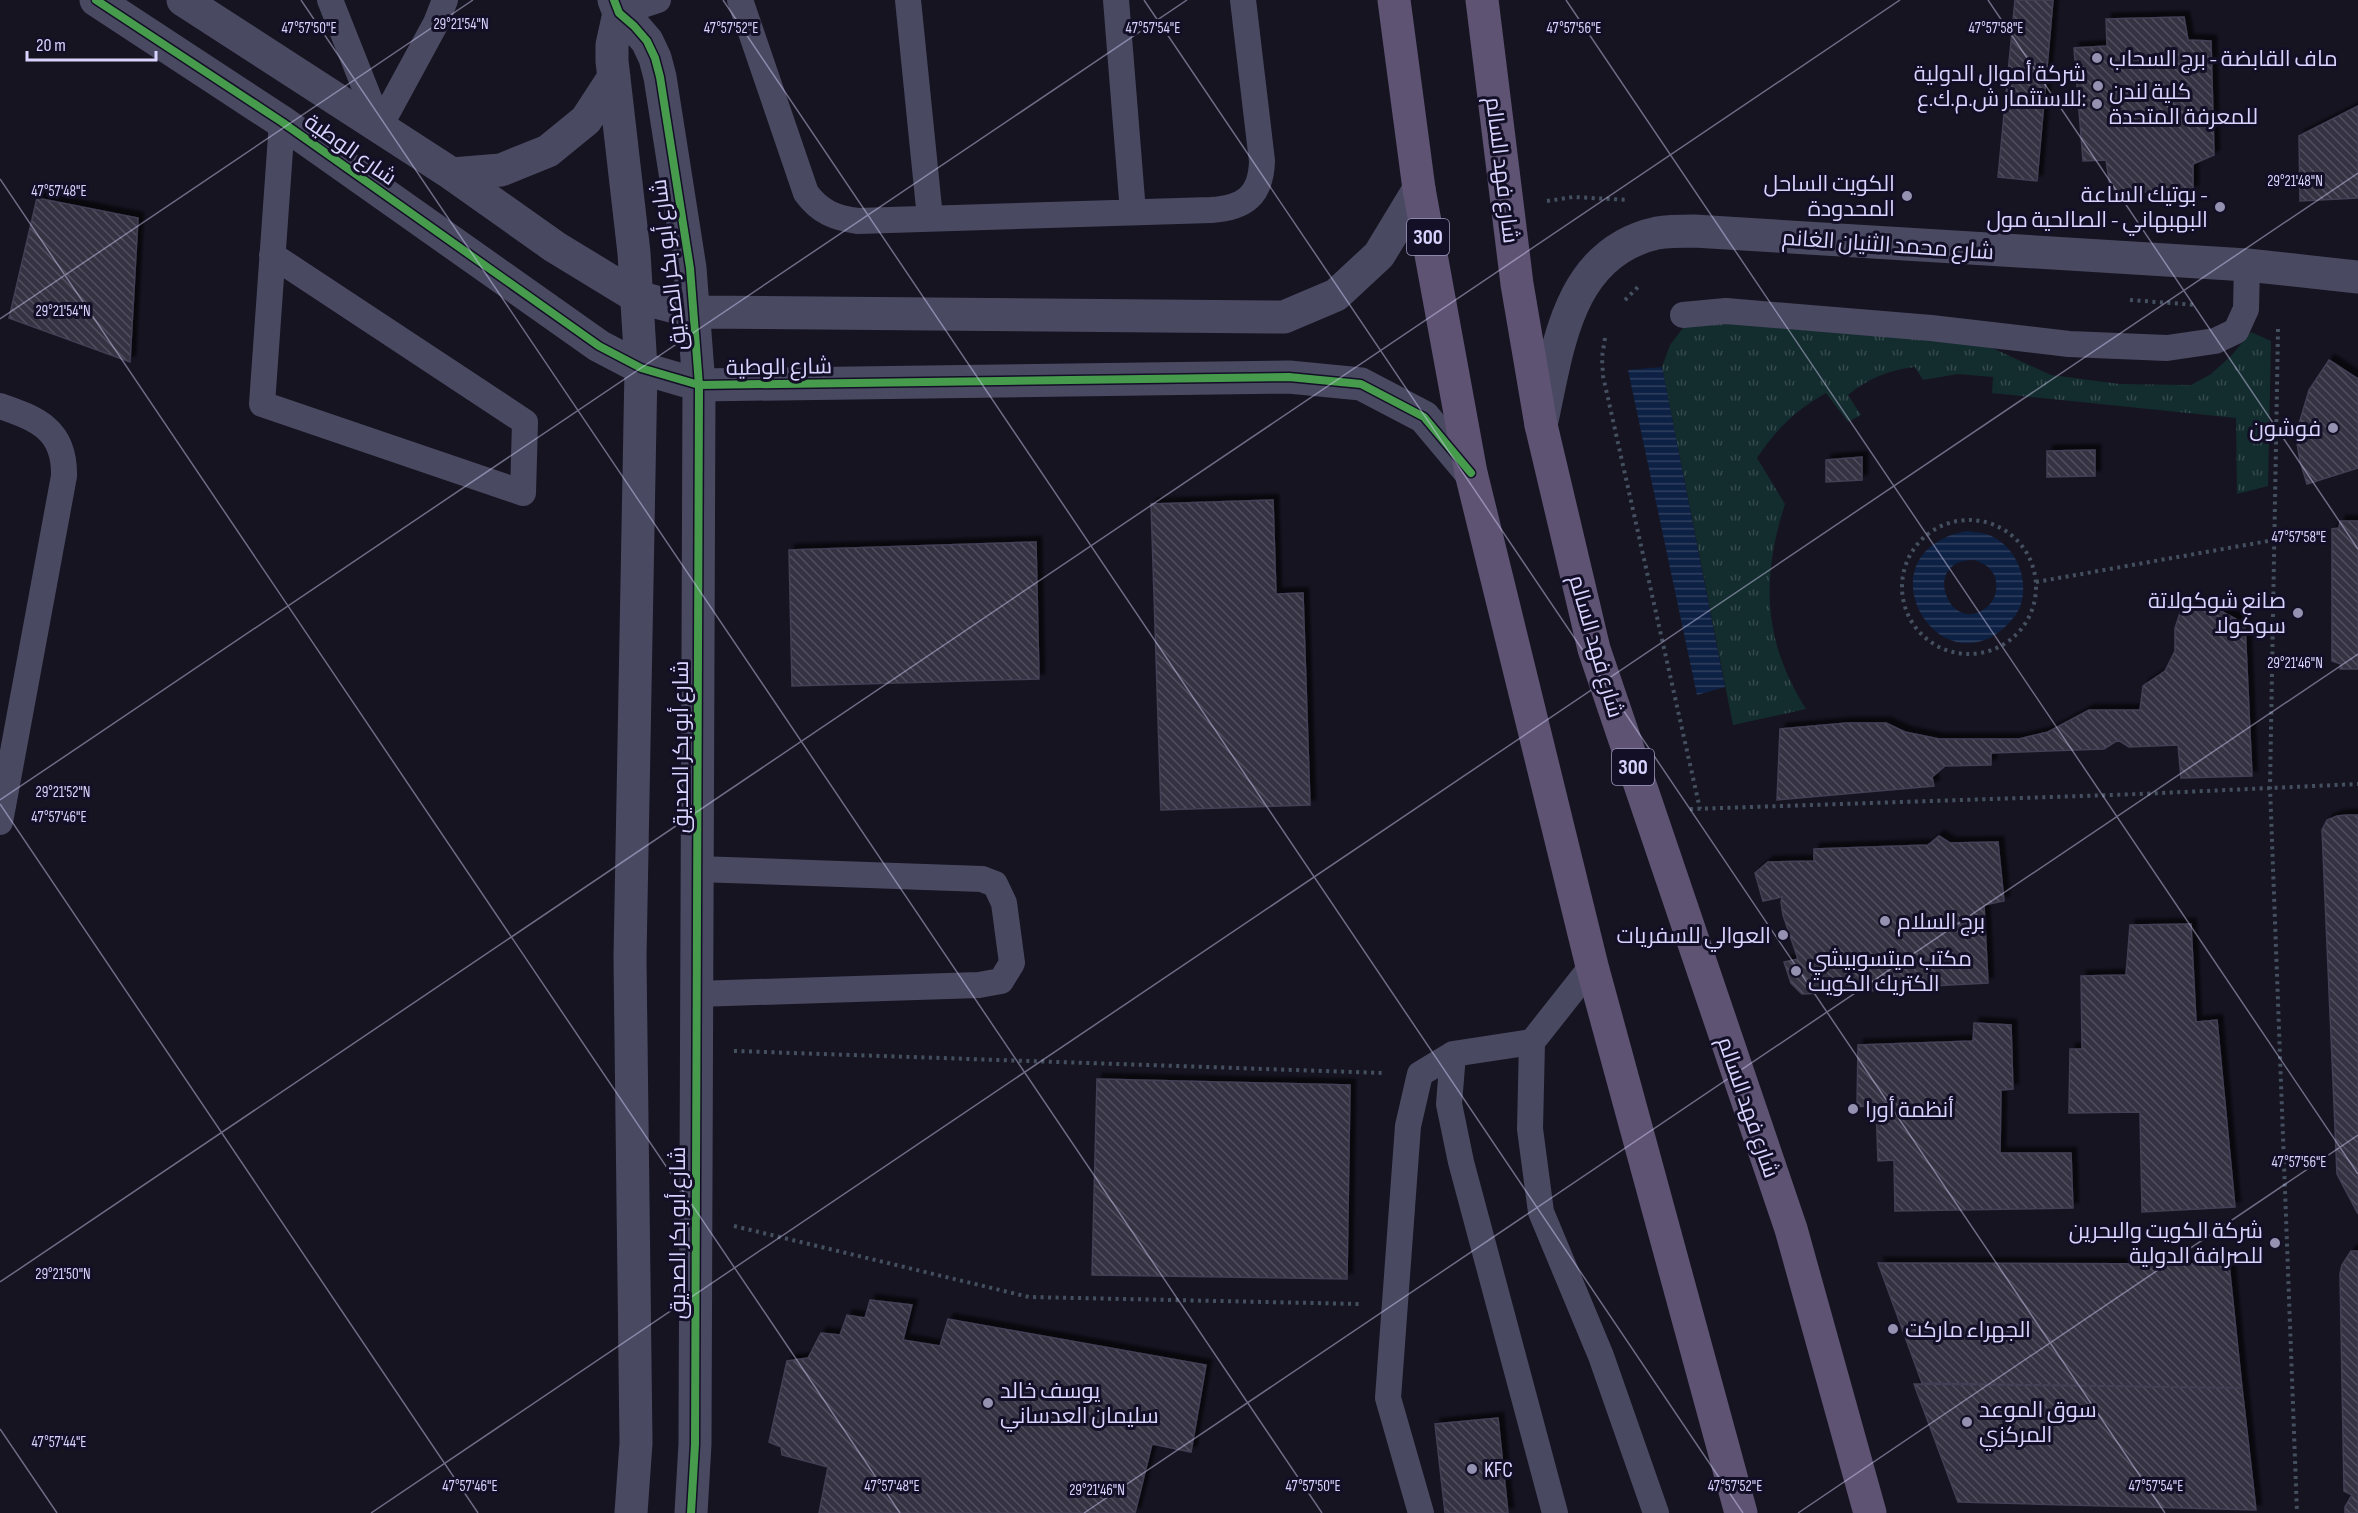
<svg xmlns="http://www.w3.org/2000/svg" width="2358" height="1513" font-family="'Sofia Sans Condensed',Cairo,sans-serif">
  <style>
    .grass { fill: url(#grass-tufts) }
    .water { fill: url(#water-rules); fill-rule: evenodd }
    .building { fill: url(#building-back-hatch); stroke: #433f54; stroke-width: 1.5; filter: url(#shadow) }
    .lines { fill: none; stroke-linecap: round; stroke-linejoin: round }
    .path { stroke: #44505f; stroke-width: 4; stroke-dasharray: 3 4.5; stroke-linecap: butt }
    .service { stroke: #4a4962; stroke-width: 26 }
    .minor { stroke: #4a4962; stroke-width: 33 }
    .primary { stroke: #5e5373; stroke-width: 33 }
    .cycleway-casing { stroke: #130f26; stroke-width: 11 }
    .cycleway { stroke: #469c4c; stroke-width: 8 }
    .ticks { fill: none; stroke: #d9d4ff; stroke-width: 1.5; stroke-opacity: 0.45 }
    .poi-dot { fill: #9591b1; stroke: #130f26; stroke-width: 2 }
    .labels { text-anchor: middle; stroke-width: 6; stroke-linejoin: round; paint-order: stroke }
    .shield { fill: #130f26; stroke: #9e99be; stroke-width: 1.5 }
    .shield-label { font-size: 21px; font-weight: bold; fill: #d9d4ff }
    .poi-label { font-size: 22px; fill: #d9d4ff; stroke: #130f26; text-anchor: start }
    .street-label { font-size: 22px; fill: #d9d4ff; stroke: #130f26 }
    .ticks-label { font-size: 15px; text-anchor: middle; fill: #d9d4ff; stroke: #130f26; stroke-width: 6; stroke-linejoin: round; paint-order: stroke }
  </style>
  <defs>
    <pattern id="grass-tufts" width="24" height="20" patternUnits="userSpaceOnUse" patternTransform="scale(1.5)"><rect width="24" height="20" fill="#132c2d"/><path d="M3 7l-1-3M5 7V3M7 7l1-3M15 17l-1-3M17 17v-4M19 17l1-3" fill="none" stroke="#354a4c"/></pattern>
    <pattern id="water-rules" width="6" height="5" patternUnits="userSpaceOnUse" patternTransform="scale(1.5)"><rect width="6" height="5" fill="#0d2144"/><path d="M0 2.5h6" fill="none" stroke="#304060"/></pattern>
    <pattern id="building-back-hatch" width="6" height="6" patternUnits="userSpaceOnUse" patternTransform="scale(1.5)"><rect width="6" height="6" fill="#343243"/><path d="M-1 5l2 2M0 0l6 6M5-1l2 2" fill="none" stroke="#514f5f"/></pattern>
    <filter id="shadow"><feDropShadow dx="5.5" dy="-5.5" stdDeviation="1.5" flood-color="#0009"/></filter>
  </defs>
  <rect width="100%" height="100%" fill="#161421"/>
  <!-- grass -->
  <path class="grass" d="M1728,321L1988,346L2051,375L2120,384L2191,385L2211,374L2231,356L2251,332L2271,341L2268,486L2237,494L2236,418L1992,393L1993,377L1958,374L1923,380L1915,367C1890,370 1868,378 1848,395L1861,415L1848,422L1826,393C1796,410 1776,429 1757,458L1785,504C1761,579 1763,641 1806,709L1733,725L1662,367L1670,345L1683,328Z"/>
  <!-- water -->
  <path class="water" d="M1662,367L1725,687L1697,695L1628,370Z
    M1966,531C1973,532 1982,532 1989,535C2016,546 2030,579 2020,607C2015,618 2006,627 1996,634C1930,678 1863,552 1966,531ZM1975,560C1979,562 1985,564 1988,567C1999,576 1999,595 1989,605C1952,641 1917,559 1975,560Z"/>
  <!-- building -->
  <path class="building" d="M2015,0H2053L2037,181L1998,177Z
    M2184,17L2188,40L2211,41L2214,155L2193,164V191L2111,193L2106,160L2083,161L2074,48L2107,46L2106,19Z
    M2358,106V198L2300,201L2299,136Z
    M37,198L138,218L130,362L9,318Z
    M2329,360L2358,379V468L2307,484L2300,461L2297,443L2299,424L2309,390Z
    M2095,450V476L2047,477V451Z
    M1862,457V480L1826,482V460Z
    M1273,500L1276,594L1303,593L1310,805L1161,810L1151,504Z
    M2340,521H2358V669H2340L2341,664L2332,661V529L2339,528Z
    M1036,542L1039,679L792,686L789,550Z
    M2182,607L2219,610L2245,624L2252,776L2181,778L2178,745L2129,747L2118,740L2104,749L1991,753V765L1945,766L1932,777L1934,786L1777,800L1780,729L1847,723H1886L1905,732L1939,739H2019L2048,732L2089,710H2140L2143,686L2165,671L2175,651V628Z
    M2348,815H2358V1214L2337,1174L2322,830L2327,820L2337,816Z
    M1939,836L1950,843L1998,842L2004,901L1984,905L1988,983L1931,986L1930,988L1802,994L1791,983L1784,962L1798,959L1783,915L1781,902L1782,897L1763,901L1755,873L1768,862L1814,861V849L1928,845Z
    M2191,924L2196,1022L2217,1020L2235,1207L2142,1212L2140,1112L2069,1113V1111L2070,1049H2082L2081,976L2126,975L2130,925Z
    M1974,1023L2011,1025L2013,1089L2001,1090L2000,1153H2071L2073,1208L1895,1211L1894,1160L1878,1161L1876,1105L1857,1107L1858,1045L1973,1041Z
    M1097,1079L1350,1085L1347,1279L1092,1275Z
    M2351,1251H2358V1513H2345V1507L2352,1495L2344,1491L2340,1274L2342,1265Z
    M1878,1263L2229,1264L2242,1388L1922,1383Z
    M870,1300L912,1305L903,1340L940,1346L948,1319L1206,1365L1191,1452L1152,1444L1135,1513H819L828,1467L782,1455L781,1447L769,1442L787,1361L808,1358L821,1333L840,1335L847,1315L865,1318Z
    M1914,1384L2242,1388L2256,1510L1958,1502Z
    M1498,1418L1508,1513H1445L1435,1424Z"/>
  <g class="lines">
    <!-- path -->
    <path class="path" d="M1547,201L1573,197L1629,200
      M1625,300L1639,286
      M2130,300L2197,305
      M2278,329L2270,787L2297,1513
      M1605,338L1602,357L1603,376L1700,809
      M1902 587a67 67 0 1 1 134 0a67 67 0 1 1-134 0Z
      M2036,582L2274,540
      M1690,809L2139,794L2358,784
      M734,1051L1383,1073
      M734,1226L1029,1297L1360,1304"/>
    <!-- service -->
    <path class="service" d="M330,0L380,126
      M740,0L806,193C820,212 835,218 858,221L1211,210C1244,208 1261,196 1262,161L1243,0
      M908,0L930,218
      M1116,0L1133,212
      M619,13L658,0
      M380,126L436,23L445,0
      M272,255L525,422L523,493L262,404L282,122
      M1683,315L1726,311L1931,328L2069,344L2167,348L2215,341L2236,331L2246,309L2247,265
      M0,406C38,419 65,430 64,476L0,822
      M1592,966L1532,1042L1530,1129L1541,1212L1601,1356L1656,1513
      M697,994L979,985L1001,981L1012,963L1004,903L995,884L982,879L697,869
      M1453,1054L1449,1104L1461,1162L1555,1513
      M1421,1513L1388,1398L1408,1126L1420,1074L1453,1054L1532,1042"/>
    <!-- minor -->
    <path class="minor" d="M96,0L282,122L599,346L641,368L699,385L1289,377L1361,384L1424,417L1471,473
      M183,0L452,174L555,247L637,297L694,312L1284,317L1336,295L1379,255L1419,189
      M614,0L619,13L634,26L647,41L655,58L660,77L690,268L699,385L695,1444L691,1513
      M619,13L612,45V61L634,253L641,368L630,958L636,1443L631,1513
      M452,174L501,170L548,151L586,120L614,77
      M1541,425C1558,350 1566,253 1657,233C1669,231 1682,231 1694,231L2247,265L2358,277"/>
    <!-- primary -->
    <path class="primary" d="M1394,0L1419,189L1471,473L1592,966L1741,1513
      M1482,0L1517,284L1541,425L1594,649L1791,1229L1870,1513"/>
    <!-- cycleway casing -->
    <g class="cycleway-casing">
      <path id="cycleway" d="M96,0L282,122L599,346L641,368L699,385L1289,377L1361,384L1424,417L1471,473
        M614,0L619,13L634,26L647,41L655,58L660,77L690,268L699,385L695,1444L691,1513"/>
    </g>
    <!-- cycleway -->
    <use href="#cycleway" class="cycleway"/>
  </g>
  <!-- ticks -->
  <path class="ticks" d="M301,0L1322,1513M723,0L1743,1513M1144,0L2165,1513M1566,0L2358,1174M1988,0L2358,549M0,179L900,1513M0,319L473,0M0,800L1187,0M0,804L478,1513M0,1282L1900,0M0,1429L57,1513M371,1513L2358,173M1084,1513L2358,654M1798,1513L2358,1135"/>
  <!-- markers -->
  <g class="poi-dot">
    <circle cx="2097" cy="58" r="6"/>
    <circle cx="2098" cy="86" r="6"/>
    <circle cx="2097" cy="104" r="6"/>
    <circle cx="1907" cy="196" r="6"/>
    <circle cx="2220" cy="207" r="6"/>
    <circle cx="2333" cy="428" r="6"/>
    <circle cx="2298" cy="613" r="6"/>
    <circle cx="1885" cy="921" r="6"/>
    <circle cx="1783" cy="935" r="6"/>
    <circle cx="1796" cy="971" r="6"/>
    <circle cx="1853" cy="1109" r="6"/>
    <circle cx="2275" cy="1243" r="6"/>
    <circle cx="1893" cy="1329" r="6"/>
    <circle cx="988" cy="1403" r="6"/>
    <circle cx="1967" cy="1422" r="6"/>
    <circle cx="1472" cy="1469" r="6"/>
  </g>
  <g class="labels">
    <!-- shield labels -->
    <g class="shield">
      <rect x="1407" y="219" width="42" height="36" rx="4.5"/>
      <rect x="1612" y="749" width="42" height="36" rx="4.5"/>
    </g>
    <g class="shield-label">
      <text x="1428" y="244">300</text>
      <text x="1633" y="774">300</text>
    </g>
    <!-- poi labels -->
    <g class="poi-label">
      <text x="2109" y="66">ماف القابضة - برج السحاب</text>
      <text x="2086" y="81" text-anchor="end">شركة أموال الدولية<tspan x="2086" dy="25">للاستثمار ش.م.ك.ع:</tspan></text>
      <text x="2109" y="99">كلية لندن<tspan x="2109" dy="25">للمعرفة المتحدة</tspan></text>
      <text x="1895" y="191" text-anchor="end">الكويت الساحل<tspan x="1895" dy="25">المحدودة</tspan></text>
      <text x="2208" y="202" text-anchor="end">بوتيك الساعة -<tspan x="2208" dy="25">البهبهاني - الصالحية مول</tspan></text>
      <text x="2321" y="436" text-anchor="end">فوشون</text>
      <text x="2286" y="608" text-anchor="end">صانع شوكولاتة<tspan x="2286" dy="25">سوكولا</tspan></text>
      <text x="1897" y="929">برج السلام</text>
      <text x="1771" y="943" text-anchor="end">العوالي للسفريات</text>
      <text x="1808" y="966">مكتب ميتسوبيشي<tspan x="1808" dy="25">الكتريك الكويت</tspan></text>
      <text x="1865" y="1117">أنظمة أورا</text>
      <text x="2263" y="1238" text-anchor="end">شركة الكويت والبحرين<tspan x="2263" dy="25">للصرافة الدولية</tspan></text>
      <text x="1905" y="1337">الجهراء ماركت</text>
      <text x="1000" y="1398">يوسف خالد<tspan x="1000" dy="25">سليمان العدساني</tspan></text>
      <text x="1979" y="1417">سوق الموعد<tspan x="1979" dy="25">المركزي</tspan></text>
      <text x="1484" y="1477">KFC</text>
    </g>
    <!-- street labels -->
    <g class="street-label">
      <text transform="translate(351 149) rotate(35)" y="8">شارع الوطية</text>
      <text transform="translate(1503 170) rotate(83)" y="8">شارع فهد السالم</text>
      <text transform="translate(1888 244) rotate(4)" y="8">شارع محمد الثنيان الغانم</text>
      <text transform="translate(668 265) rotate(-97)" y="8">شارع أبو بكر الصديق</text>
      <text transform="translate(779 366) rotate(-1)" y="8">شارع الوطية</text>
      <text transform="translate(1597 646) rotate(74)" y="8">شارع فهد السالم</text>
      <text transform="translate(680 747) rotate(-90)" y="8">شارع أبو بكر الصديق</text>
      <text transform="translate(1749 1107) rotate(71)" y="8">شارع فهد السالم</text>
      <text transform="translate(677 1233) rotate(-90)" y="8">شارع أبو بكر الصديق</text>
    </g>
  </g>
  <g class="ticks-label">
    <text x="461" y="29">29°21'54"N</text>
    <text x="309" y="33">47°57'50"E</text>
    <text x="731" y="33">47°57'52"E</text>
    <text x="1153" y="33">47°57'54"E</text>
    <text x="1574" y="33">47°57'56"E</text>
    <text x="1996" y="33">47°57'58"E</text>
    <text x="2295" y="186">29°21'48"N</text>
    <text x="59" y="196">47°57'48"E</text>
    <text x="63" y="316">29°21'54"N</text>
    <text x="2299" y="542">47°57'58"E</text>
    <text x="2295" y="668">29°21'46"N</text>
    <text x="63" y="797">29°21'52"N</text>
    <text x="59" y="822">47°57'46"E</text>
    <text x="2299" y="1167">47°57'56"E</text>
    <text x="63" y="1279">29°21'50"N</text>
    <text x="59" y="1447">47°57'44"E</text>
    <text x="470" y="1491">47°57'46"E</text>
    <text x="892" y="1491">47°57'48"E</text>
    <text x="1313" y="1491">47°57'50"E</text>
    <text x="1735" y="1491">47°57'52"E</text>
    <text x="2156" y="1491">47°57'54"E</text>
    <text x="1097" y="1495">29°21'46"N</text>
  </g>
  <!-- scale -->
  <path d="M27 51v9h129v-9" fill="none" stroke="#d9d4ff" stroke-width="3"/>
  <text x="36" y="51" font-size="18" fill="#d9d4ff" stroke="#130f26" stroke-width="4.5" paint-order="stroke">20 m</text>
</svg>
